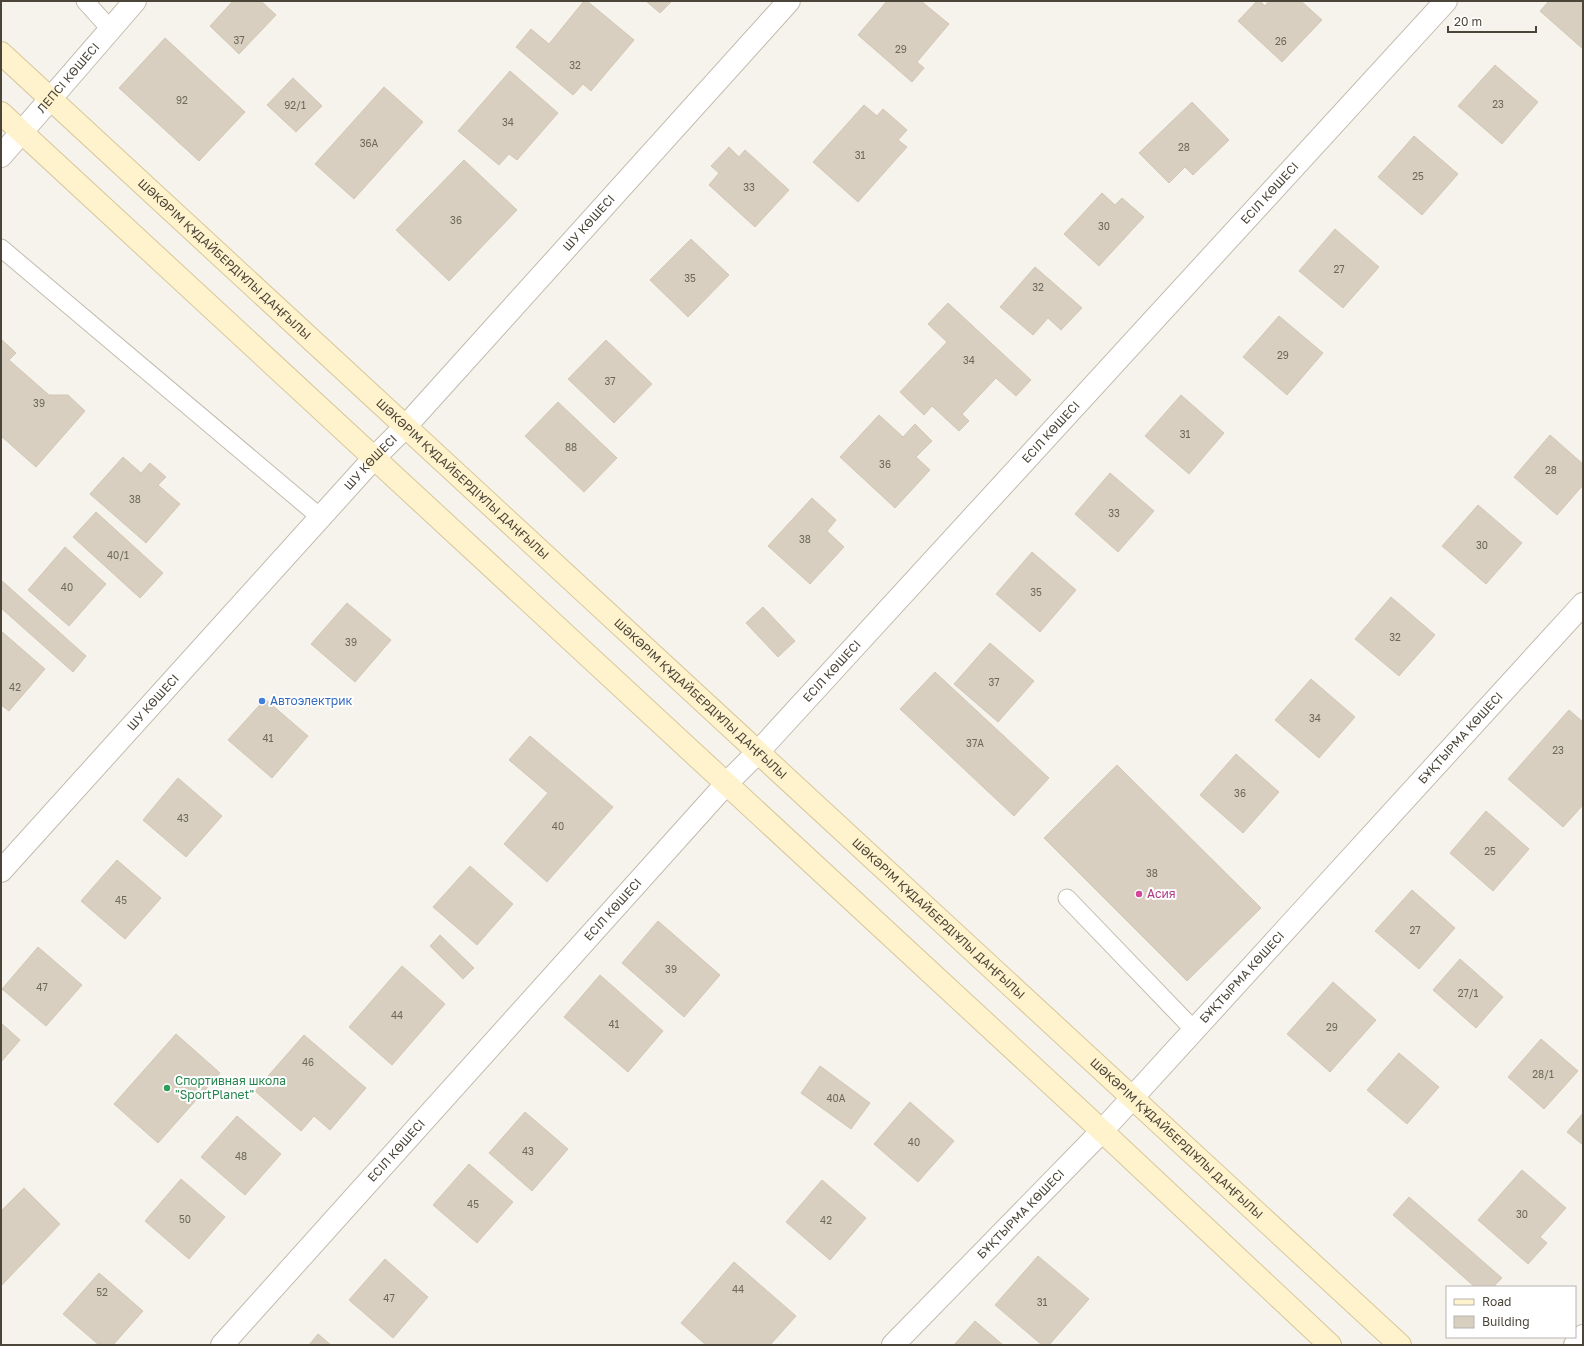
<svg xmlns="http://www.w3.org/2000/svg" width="1584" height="1346" font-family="'Golos Text',sans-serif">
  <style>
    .building { fill: #d8cfc1; stroke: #d3c7b4 }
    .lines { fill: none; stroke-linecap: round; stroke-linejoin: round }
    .lane-casing { stroke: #c2bbae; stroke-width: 19 }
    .street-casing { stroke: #c2bbae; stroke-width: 24 }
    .secondary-casing { stroke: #d6c79b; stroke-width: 24 }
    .lane { stroke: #fff; stroke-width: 17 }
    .street { stroke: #fff; stroke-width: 22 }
    .secondary { stroke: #fff3cd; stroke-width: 22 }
    .shop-dot { fill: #3f7fe0; stroke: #fff; stroke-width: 1.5 }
    .hotel-dot { fill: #d1479c; stroke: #fff; stroke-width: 1.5 }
    .leisure-dot { fill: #2e9e5b; stroke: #fff; stroke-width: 1.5 }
    .labels { text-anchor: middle; stroke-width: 4; stroke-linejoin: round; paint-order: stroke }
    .number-label { font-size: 10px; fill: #6e675b }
    .street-label { font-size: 12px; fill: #4b4439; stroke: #fff }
    .shop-label { font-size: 12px; fill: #366cbe; stroke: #fff; text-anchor: start }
    .hotel-label { font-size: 12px; fill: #b23c85; stroke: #fff; text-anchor: start }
    .leisure-label { font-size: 12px; fill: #27864d; stroke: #fff; text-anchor: start }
  </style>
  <rect width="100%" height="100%" fill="#f6f3ec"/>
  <!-- building -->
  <path class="building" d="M233,1H261L276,15L239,54L210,26Z
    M584,1H587L634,40L591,91L583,84L573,95L516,47L531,29L549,44Z
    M646,1H672L660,13Z
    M887,1H921L949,24L917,62L924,68L912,82L858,35Z
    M1257,1H1260L1265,6L1269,1H1301L1322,20L1282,62L1238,21Z
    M1549,1H1583V49L1540,11Z
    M165,38L245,112L199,161L119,88Z
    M1495,65L1538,102L1502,144L1458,106Z
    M510,71L558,113L517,160L509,154L499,165L458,131Z
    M293,78L322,106L296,132L267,105Z
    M384,87L423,122L354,199L315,164Z
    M1192,102L1229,140L1193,175L1185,167L1169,183L1139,153Z
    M864,105L877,116L883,109L907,130L898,140L907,147L858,202L813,162Z
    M1414,136L1458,174L1422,215L1378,177Z
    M729,147L739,157L745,150L789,190L755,227L709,185L719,173L711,166Z
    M464,160L517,210L449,281L396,230Z
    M1102,193L1115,205L1122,198L1144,217L1099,266L1064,234Z
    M1335,229L1379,267L1343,308L1299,271Z
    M691,239L729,275L688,317L650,280Z
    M1035,267L1082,308L1061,330L1048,318L1033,335L1000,307Z
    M948,303L1031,380L1016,396L996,378L962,414L969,421L959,431L932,406L924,415L900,392L947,342L928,324Z
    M1279,316L1323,353L1287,395L1243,357Z
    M1,339L16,353L9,360L49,395H68L85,411L36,467L1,436Z
    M606,340L652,384L614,423L568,379Z
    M1181,395L1224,433L1189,474L1145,436Z
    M558,402L617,458L584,492L525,436Z
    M879,415L903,437L915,424L932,441L916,457L930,470L895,508L840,457Z
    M1550,435L1583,464V485L1557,515L1514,477Z
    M123,457L141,473L150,463L166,477L158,485L180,504L146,543L90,494Z
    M1110,473L1154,511L1118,552L1075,514Z
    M812,498L836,520L827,531L844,547L810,584L768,546Z
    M1478,505L1522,543L1486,584L1442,546Z
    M96,512L163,573L140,598L73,537Z
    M65,547L106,584L69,626L28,590Z
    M1032,552L1076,590L1040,632L996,594Z
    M1,580L86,656L73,672L1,608Z
    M1391,597L1435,635L1399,676L1355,639Z
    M347,603L391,640L355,682L311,644Z
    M763,607L795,641L778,657L746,623Z
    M1,631L45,669L9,711L1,705Z
    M990,643L1034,681L998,722L954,684Z
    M935,672L1049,778L1014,816L900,709Z
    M1311,679L1355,717L1319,758L1275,720Z
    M265,699L308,736L272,778L228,740Z
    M1569,710L1583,722V805L1563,827L1508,779Z
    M530,736L613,807L547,882L504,844L548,793L509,760Z
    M1236,754L1279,792L1243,833L1200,795Z
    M1117,765L1261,908L1187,981L1044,838Z
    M178,778L222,816L186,857L143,820Z
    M1486,811L1529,849L1493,891L1450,853Z
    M117,860L161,898L125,939L81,901Z
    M470,866L513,904L477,945L433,907Z
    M1412,890L1455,928L1419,969L1375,931Z
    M658,921L720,975L684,1017L622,963Z
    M440,935L474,968L463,979L430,946Z
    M38,947L82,985L46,1026L2,989Z
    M1460,959L1503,997L1476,1028L1433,990Z
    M402,966L445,1004L392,1065L349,1027Z
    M600,975L663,1031L628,1072L564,1017Z
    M1333,982L1376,1020L1330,1072L1287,1034Z
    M1,1023L20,1040L1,1062Z
    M176,1034L220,1073L158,1143L114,1104Z
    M304,1035L366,1088L330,1130L314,1116L301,1131L255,1091Z
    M1541,1039L1578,1071L1544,1109L1508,1077Z
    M1399,1053L1439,1087L1407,1124L1367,1090Z
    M820,1066L870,1103L851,1129L801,1093Z
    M910,1102L954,1141L918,1182L874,1144Z
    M525,1112L568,1149L532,1191L489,1153Z
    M1583,1113V1145L1567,1132Z
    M237,1116L281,1154L245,1195L201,1157Z
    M469,1164L513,1202L477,1243L433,1205Z
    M1522,1170L1566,1208L1540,1237L1547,1243L1528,1264L1478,1220Z
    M181,1179L225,1217L189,1259L145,1221Z
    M822,1180L866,1218L830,1260L786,1222Z
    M24,1188L60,1224L1,1286V1211Z
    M1409,1197L1502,1278L1493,1287H1475L1393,1215Z
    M1038,1256L1089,1299L1049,1345H1042L995,1305Z
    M385,1259L428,1297L393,1338L349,1300Z
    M734,1262L796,1316L770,1345H706L681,1323Z
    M99,1273L143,1311L113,1345H99L63,1314Z
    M975,1321L1003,1345H954Z
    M318,1334L331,1345H309Z"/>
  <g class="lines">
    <!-- lane casing -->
    <g class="lane-casing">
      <path id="lane" d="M85,1L111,30
        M1,248L320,517
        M1067,898L1194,1030"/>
    </g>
    <!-- street casing -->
    <g class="street-casing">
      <g id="street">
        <path id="s1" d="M1,156L135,1"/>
        <path id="s2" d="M1,871L374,458L405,427L789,1"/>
        <path id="s3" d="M222,1345L726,784L758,752L1446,1"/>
        <path id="s4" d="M893,1345L1102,1131L1583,604"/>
        <path d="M1575,1345L1583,1336"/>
      </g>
    </g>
    <!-- secondary casing -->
    <g class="secondary-casing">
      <g id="secondary">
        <path id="s5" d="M1,53L1400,1345"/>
        <path d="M1,113L1102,1131L1330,1345"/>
      </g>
    </g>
    <!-- lane -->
    <use href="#lane" class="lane"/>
    <!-- street -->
    <use href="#street" class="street"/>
    <!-- secondary -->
    <use href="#secondary" class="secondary"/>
  </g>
  <!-- markers -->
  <circle class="shop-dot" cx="262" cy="701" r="4"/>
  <circle class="hotel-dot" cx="1139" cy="894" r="4"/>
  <circle class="leisure-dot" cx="167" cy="1088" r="4"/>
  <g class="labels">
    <!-- number labels -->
    <g class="number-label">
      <text x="239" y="44">37</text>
      <text x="1281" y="45">26</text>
      <text x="901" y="53">29</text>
      <text x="575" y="69">32</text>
      <text x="182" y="104">92</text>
      <text x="1498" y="108">23</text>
      <text x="295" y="109">92/1</text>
      <text x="508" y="126">34</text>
      <text x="369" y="147">36А</text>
      <text x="1184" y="151">28</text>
      <text x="860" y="159">31</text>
      <text x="1418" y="180">25</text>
      <text x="749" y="191">33</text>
      <text x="456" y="224">36</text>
      <text x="1104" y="230">30</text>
      <text x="1339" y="273">27</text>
      <text x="690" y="282">35</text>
      <text x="1038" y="291">32</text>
      <text x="1283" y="359">29</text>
      <text x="969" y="364">34</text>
      <text x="610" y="385">37</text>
      <text x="39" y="407">39</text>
      <text x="1185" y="438">31</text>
      <text x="571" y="451">88</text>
      <text x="885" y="468">36</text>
      <text x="1551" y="474">28</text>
      <text x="135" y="503">38</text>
      <text x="1114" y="517">33</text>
      <text x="805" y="543">38</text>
      <text x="1482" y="549">30</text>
      <text x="118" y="559">40/1</text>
      <text x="67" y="591">40</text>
      <text x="1036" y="596">35</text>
      <text x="1395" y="641">32</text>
      <text x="351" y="646">39</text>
      <text x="994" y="686">37</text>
      <text x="15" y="691">42</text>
      <text x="1315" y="722">34</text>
      <text x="268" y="742">41</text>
      <text x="975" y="747">37А</text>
      <text x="1558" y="754">23</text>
      <text x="1240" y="797">36</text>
      <text x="183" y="822">43</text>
      <text x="558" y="830">40</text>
      <text x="1490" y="855">25</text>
      <text x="1152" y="877">38</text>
      <text x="121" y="904">45</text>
      <text x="1415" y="934">27</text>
      <text x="671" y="973">39</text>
      <text x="42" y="991">47</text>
      <text x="1468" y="997">27/1</text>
      <text x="397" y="1019">44</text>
      <text x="614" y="1028">41</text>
      <text x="1332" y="1031">29</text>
      <text x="308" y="1066">46</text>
      <text x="1543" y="1078">28/1</text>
      <text x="836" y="1102">40А</text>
      <text x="914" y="1146">40</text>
      <text x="528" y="1155">43</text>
      <text x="241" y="1160">48</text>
      <text x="473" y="1208">45</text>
      <text x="1522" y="1218">30</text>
      <text x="185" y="1223">50</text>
      <text x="826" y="1224">42</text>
      <text x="738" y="1293">44</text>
      <text x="102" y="1296">52</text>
      <text x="389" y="1302">47</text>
      <text x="1042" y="1306">31</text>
    </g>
    <!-- street labels -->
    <g class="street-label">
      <text dy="4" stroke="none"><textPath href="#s1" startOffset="103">ЛЕПСІ КӨШЕСІ</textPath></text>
      <text dy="4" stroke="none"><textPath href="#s3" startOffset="1557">ЕСІЛ КӨШЕСІ</textPath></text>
      <text dy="4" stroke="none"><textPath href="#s2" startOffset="875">ШУ КӨШЕСІ</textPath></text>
      <text dy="4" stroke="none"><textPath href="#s5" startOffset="304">ШӘКӘРІМ ҚҰДАЙБЕРДІҰЛЫ ДАҢҒЫЛЫ</textPath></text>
      <text dy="4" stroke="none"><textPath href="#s3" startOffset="1233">ЕСІЛ КӨШЕСІ</textPath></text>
      <text dy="4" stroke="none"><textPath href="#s2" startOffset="551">ШУ КӨШЕСІ</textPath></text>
      <text dy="4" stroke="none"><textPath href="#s5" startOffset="628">ШӘКӘРІМ ҚҰДАЙБЕРДІҰЛЫ ДАҢҒЫЛЫ</textPath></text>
      <text dy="4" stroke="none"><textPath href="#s3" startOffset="909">ЕСІЛ КӨШЕСІ</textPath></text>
      <text dy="4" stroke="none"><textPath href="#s5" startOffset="952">ШӘКӘРІМ ҚҰДАЙБЕРДІҰЛЫ ДАҢҒЫЛЫ</textPath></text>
      <text dy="4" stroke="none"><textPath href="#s2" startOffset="227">ШУ КӨШЕСІ</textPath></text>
      <text dy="4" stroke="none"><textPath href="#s4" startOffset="831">БҰҚТЫРМА КӨШЕСІ</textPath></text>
      <text dy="4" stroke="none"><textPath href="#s3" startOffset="585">ЕСІЛ КӨШЕСІ</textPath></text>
      <text dy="4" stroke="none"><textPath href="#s5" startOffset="1276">ШӘКӘРІМ ҚҰДАЙБЕРДІҰЛЫ ДАҢҒЫЛЫ</textPath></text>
      <text dy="4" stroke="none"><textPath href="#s4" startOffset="507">БҰҚТЫРМА КӨШЕСІ</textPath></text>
      <text dy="4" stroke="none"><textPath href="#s5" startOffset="1600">ШӘКӘРІМ ҚҰДАЙБЕРДІҰЛЫ ДАҢҒЫЛЫ</textPath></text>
      <text dy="4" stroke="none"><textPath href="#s3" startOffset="261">ЕСІЛ КӨШЕСІ</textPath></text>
      <text dy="4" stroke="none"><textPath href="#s4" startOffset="183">БҰҚТЫРМА КӨШЕСІ</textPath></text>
    </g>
    <!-- shop labels -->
    <g class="shop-label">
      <text x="270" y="705">Автоэлектрик</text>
    </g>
    <!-- hotel labels -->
    <g class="hotel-label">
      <text x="1147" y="898">Асия</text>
    </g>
    <!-- leisure labels -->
    <g class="leisure-label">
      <text x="175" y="1085">Спортивная школа<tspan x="175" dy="14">"SportPlanet"</tspan></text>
    </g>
  </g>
  <!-- border -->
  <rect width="1584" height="1346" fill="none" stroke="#4b4439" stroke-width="4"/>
  <!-- legend -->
  <rect x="1446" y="1286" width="130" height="52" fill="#ffffff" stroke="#b7b4b0"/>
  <rect x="1454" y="1299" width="20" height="6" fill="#fff3cd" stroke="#b7b4b0"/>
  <text x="1482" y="1306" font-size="12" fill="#4b4439">Road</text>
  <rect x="1454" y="1316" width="20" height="12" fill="#d8cfc1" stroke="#b7b4b0"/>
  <text x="1482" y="1326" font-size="12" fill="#4b4439">Building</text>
  <!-- scale -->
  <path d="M1448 26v6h88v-6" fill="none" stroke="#4b4439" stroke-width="2"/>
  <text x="1454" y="26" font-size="12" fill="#4b4439" stroke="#ffffff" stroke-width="3" paint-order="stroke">20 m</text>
</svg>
